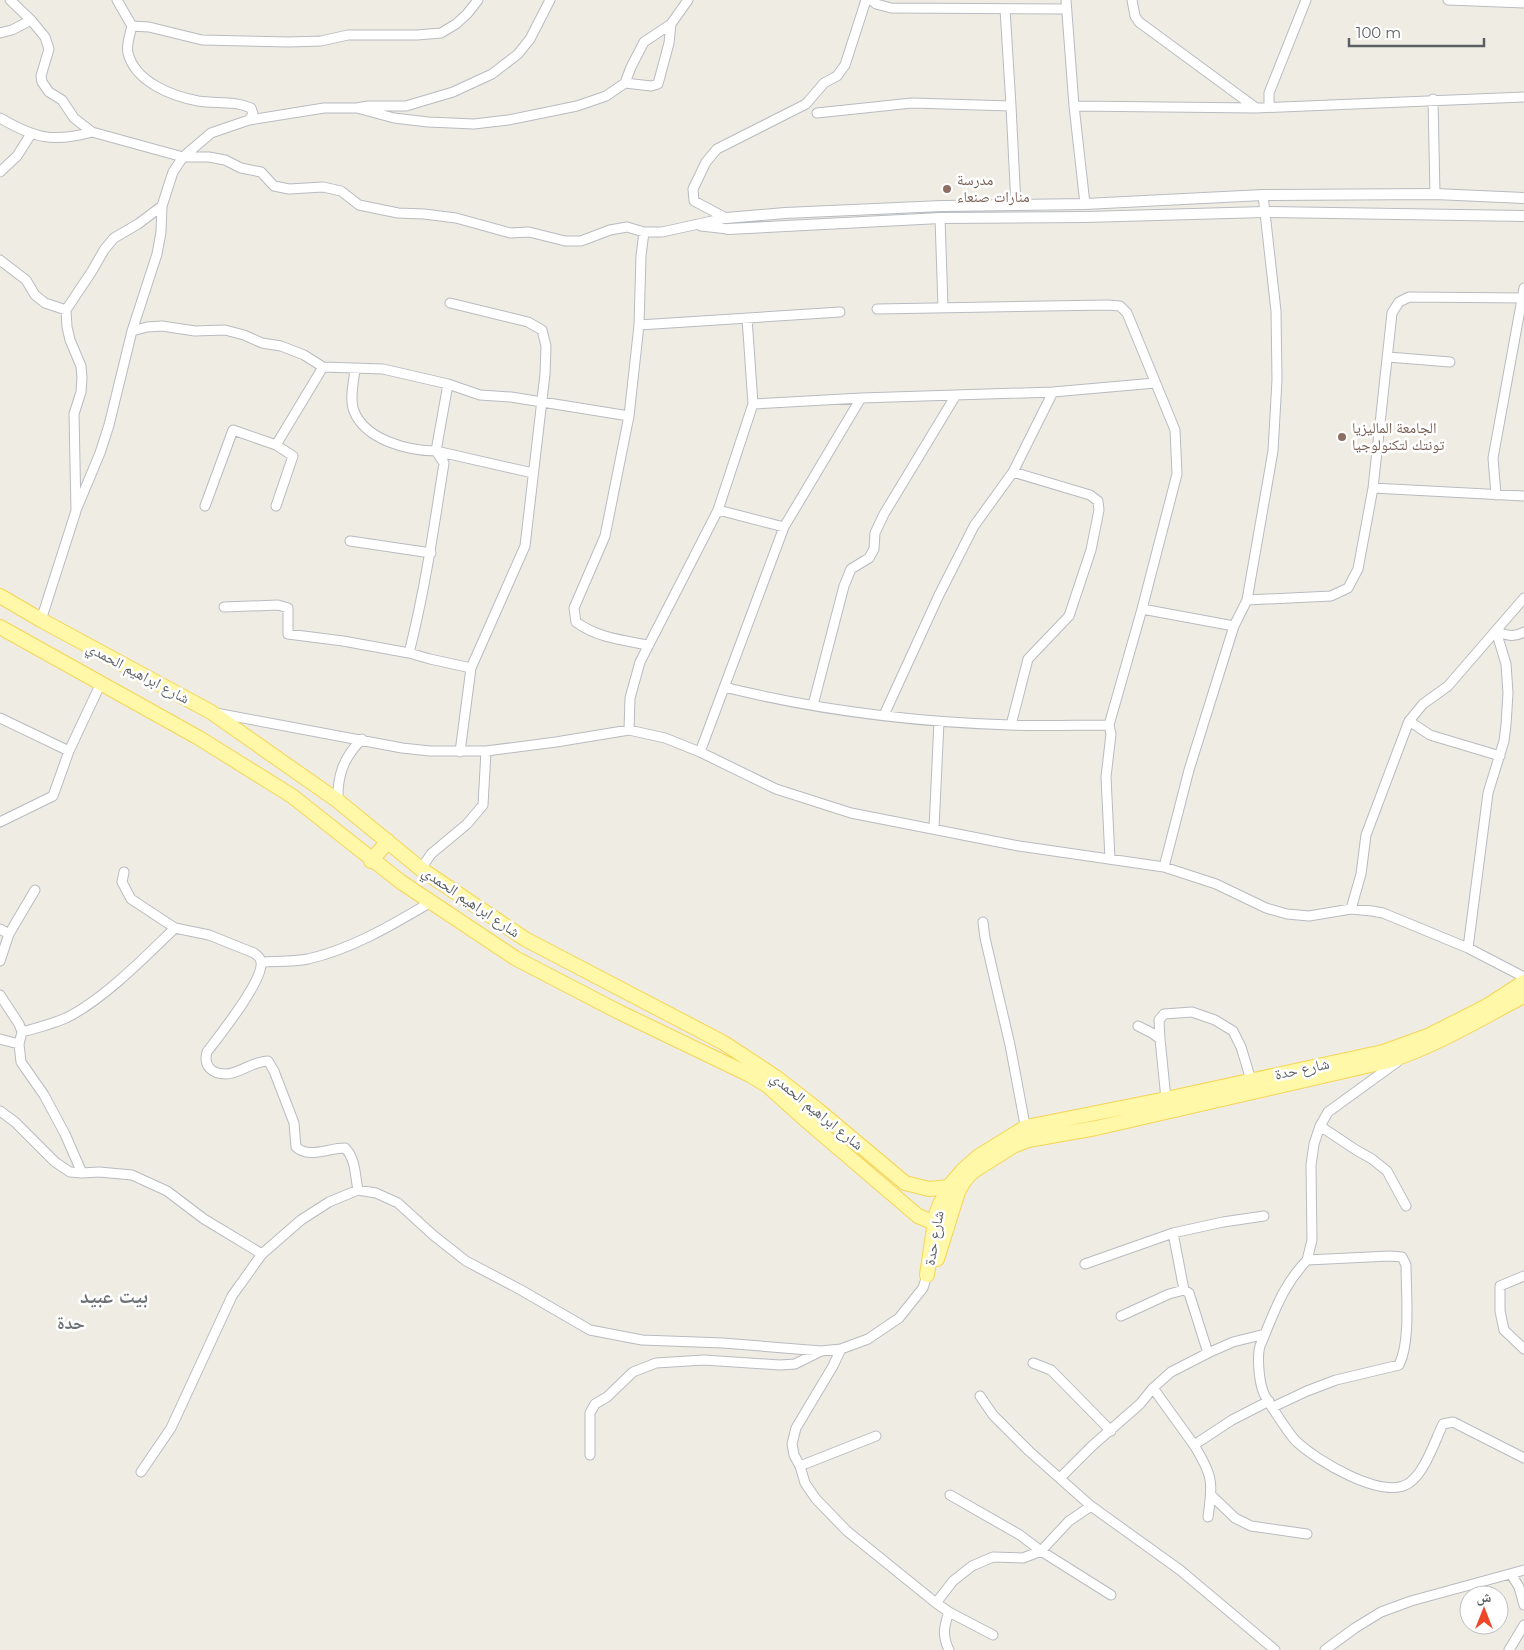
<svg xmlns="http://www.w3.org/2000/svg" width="1524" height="1650" font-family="Montserrat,'Noto Naskh Arabic',sans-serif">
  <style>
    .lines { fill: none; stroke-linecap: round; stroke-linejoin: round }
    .minor-casing { stroke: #b8bbc0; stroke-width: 11 }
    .tertiary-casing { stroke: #b8bbc0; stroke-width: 12 }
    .primary-casing { stroke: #f6d555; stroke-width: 16 }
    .minor { stroke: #fff; stroke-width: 9 }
    .tertiary { stroke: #fff; stroke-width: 10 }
    .primary { stroke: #fff8a8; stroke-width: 14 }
    .education-dot { fill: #8d6e63; stroke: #fff; stroke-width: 2 }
    .labels { text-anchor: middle; stroke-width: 5; stroke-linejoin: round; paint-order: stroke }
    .education-label { font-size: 15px; fill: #785e54; stroke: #fff; text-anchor: start }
    .street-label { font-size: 15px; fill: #5b5f64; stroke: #fff }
    .quarter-label { font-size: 18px; font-weight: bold; fill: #6c7176; stroke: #fff }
    .district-label { font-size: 20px; font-weight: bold; fill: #6c7176; stroke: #fff }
  </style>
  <rect width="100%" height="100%" fill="#efede3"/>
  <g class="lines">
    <!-- minor casing -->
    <g class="minor-casing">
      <path id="minor" d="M10,0L31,20L45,37L49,49L41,76L42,82L49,92L62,100L74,118L92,132L183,157H209L225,160L241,168L261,172L274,186L289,189L323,187L341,191L359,205L398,213L424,214L456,218L510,233L529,232L565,241H581L610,230L627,227L644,232H662L726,218
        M117,0L132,26C130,34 126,45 128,53C135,82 172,96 198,101C217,104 232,100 251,108L253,114L249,120L324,108H357L368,106H406L453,92L492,74L518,54L530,39L550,0
        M871,0L876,4L891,8L1066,9
        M1066,0L1074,106L1085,204
        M1132,0L1135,16L1139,22L1256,108
        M1448,0L1524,3
        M132,26L149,27L202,40L289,42L321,41L348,35H417L441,33L456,24L467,14L478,0
        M0,33L12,30L31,20
        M625,83L651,86L658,84L669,43L671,24
        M1433,99L1435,194
        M1011,106L1016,205
        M1074,106L1256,108L1524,97
        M1269,107V93L1306,0
        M357,108L394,118L428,122L474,124L508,120L577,106L606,96L625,83L631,67L644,42L671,24L688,0
        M817,113L912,103L1011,106L1005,9
        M0,118C34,138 53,143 92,132
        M0,172L17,156L31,134
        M726,218L694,201L693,189L706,162L717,149L806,104L824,83L837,76L845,65L866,0
        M940,218L943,307
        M701,226L728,229
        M644,232L641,256L639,325L629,416L605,536L574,608L576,622C598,638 622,640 648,645
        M0,260L26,280L35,295L45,303L66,310
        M450,303L528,322L542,330L546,346L545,374L525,546L471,668L460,752
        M877,309L1107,305L1120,306L1127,313L1175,430L1177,474L1142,609L1109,725L1111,734L1106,777L1110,859
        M639,325L840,312
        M132,331L147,327L162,326L195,331L225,330L244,335L262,343L281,346L304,355L323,367L383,369L448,384L480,395L511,397L629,416
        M1388,357L1450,362
        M355,369C354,381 349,399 354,411C365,440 409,451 436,451L533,473
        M753,404L861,398L1053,392L1155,383
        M276,445L323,367
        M1373,488L1524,496
        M1496,495L1493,458L1524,288
        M205,506L233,430L276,445L293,456L276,506
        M77,508L100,453L109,425L132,331L157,254L161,232L162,206
        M718,510L784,527
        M350,541L431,553
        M1247,600L1331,596L1348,588L1358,569L1373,488L1392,313L1399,302L1409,297L1524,298
        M224,607L278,605L288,608V634L343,641L409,653L430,659L471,668
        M1142,609L1234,626
        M41,620L76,511L74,414L81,392L82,378L81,366L70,340L67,327L66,310L92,271L104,250L114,238L138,224L162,206L173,172L183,157L211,133L249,120
        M1496,631C1505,635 1514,638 1524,632
        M409,653C425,590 434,527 444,463L436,451L448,384
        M724,687C817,710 915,722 1010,725C1043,726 1076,725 1109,725
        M813,705L844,586L851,569L869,558L874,549L875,533L884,514L956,395
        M216,713L402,748L430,751H486L556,742L629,730L665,738L700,752L776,789L851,813L1019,846L1164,867L1216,884L1266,908L1287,914L1309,916L1351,909L1372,911L1383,913L1468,948L1524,977
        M884,715L939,595L974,526L1013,472L1053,392
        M0,718L69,751
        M1409,721L1430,735L1500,756
        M1011,725L1028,659L1069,616L1091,550L1099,510L1098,501L1090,495L1013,472
        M629,730L630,698L640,662L718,510L753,404L747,318
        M700,752L784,527L861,398
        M338,801C337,775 344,757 362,739
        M0,822L53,796L69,751L101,683
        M934,829L939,721
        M1164,867L1189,770L1234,626L1247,600L1273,451L1277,380L1276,311L1263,195
        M421,869L431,854L467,824L483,805L486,751
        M124,872L122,882L131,899L175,928L209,935L254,953C257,955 261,958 261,962C264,980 219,1036 207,1052C203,1066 212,1074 226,1074C239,1074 253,1061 268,1061L274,1071L294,1123L296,1147C309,1159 328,1148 345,1148C356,1159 355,1176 358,1190
        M1351,909L1361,874L1366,835L1409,721L1423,704L1448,686L1524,598
        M983,922L985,938L1010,1045L1026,1130
        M0,929L9,934L0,961
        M9,934L35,890
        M1468,948L1488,793L1504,741L1506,725L1508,693L1506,664L1496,631
        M261,962C276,961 293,962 308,959C352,949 392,925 431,902
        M0,995L19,1024L22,1032L19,1044L21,1062L44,1095L65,1134L82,1173L99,1172L132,1175L167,1191L204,1219L262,1254
        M1138,1026L1152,1033L1160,1039L1166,1099
        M22,1032C37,1028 52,1024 66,1018C103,1000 145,957 175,928
        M0,1039L19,1044
        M1160,1039L1159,1020L1164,1014L1192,1012L1215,1020L1233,1031L1241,1047L1251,1080
        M0,1111L15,1122L55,1162L70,1172L82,1173
        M1320,1126L1356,1150L1372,1159L1387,1171L1406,1206
        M1173,1233L1184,1290
        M1307,1260L1312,1240L1311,1165L1314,1144L1320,1126L1328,1112L1397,1062
        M1085,1264L1173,1233L1223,1222L1264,1216
        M1524,1276L1500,1286V1311L1504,1330L1524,1349
        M1121,1316L1169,1294L1184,1290L1189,1293L1208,1353L1171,1372L1153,1388L1194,1445L1232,1420L1269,1401
        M841,1349L833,1366L796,1428L792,1444L794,1455L800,1466L805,1483L816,1499L847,1531L936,1603L953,1581L972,1566L993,1557L1023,1558L1041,1551L1111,1595
        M1208,1353L1233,1342L1265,1334
        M1033,1363L1051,1370L1111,1431
        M980,1396L993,1415L1029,1451L1091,1506L1180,1570L1275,1650
        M1273,1407L1307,1391L1336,1380L1399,1365C1411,1341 1406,1293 1406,1265L1402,1257L1390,1256L1307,1260C1281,1288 1275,1311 1260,1346C1257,1356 1259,1381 1263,1391C1265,1398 1291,1437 1297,1442C1316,1460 1383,1501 1409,1483C1425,1472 1434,1443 1443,1424L1453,1422L1524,1458
        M1194,1445C1213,1476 1213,1482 1208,1517
        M590,1455V1413L595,1404L607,1397L633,1372L656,1363L704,1360L780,1365L795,1364L821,1351
        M800,1466L876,1436
        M141,1472L171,1428L232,1296L262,1254L301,1220L329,1202L358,1190L376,1193L398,1203L433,1235L466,1261L521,1290L590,1330L642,1340L723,1343L821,1351L841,1349L868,1339L899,1318L923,1288L927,1275
        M1060,1478L1092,1446L1140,1404L1153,1388
        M950,1495L1020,1535L1041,1551L1069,1521L1091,1506
        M1211,1495L1235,1518L1251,1526L1307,1534
        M1511,1574L1519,1587L1524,1605
        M936,1603L949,1612L993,1635
        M949,1612C944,1626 942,1636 949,1650
        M1325,1650L1355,1628L1381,1612L1411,1601L1524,1570
        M1509,1650L1524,1625"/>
    </g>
    <!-- tertiary casing -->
    <g class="tertiary-casing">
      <path id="tertiary" d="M726,218L785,213L942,206L1085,204L1263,195L1435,194L1524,198
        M728,229L940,218L1086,217L1264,212L1524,216"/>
    </g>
    <!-- primary casing -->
    <g class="primary-casing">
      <path id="primary" d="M0,596L41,620L211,712L338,801L421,869L525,939L724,1043L777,1078L818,1110L905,1183L929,1189L949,1187
        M0,627L199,738L292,796L401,882L515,958L619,1012L750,1075L768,1086L808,1122L918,1216L947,1228
        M371,861L388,841
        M937,1259L958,1192L964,1181L972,1172L1013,1146L1028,1140L1096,1128L1388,1061C1436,1046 1479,1019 1524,996
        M927,1275L936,1215L940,1204L951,1184L963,1170L979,1156L1026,1127L1166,1099L1383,1052L1430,1035L1487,1006L1524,982"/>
    </g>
    <!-- minor -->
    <use href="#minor" class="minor"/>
    <!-- tertiary -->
    <use href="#tertiary" class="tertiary"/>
    <!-- primary -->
    <use href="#primary" class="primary"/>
  </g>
  <!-- markers -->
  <g class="education-dot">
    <circle cx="947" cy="189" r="5"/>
    <circle cx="1342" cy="437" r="5"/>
  </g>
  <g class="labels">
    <!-- education labels -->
    <g class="education-label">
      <text x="957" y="185">مدرسة<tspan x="957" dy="17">منارات صنعاء</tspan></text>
      <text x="1352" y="433">الجامعة الماليزيا<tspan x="1352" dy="17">تونتك لتكنولوجيا</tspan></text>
    </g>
    <!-- street labels -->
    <g class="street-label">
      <text transform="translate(138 673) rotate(28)" y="5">شارع ابراهيم الحمدي</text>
      <text transform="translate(471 902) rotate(34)" y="5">شارع ابراهيم الحمدي</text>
      <text transform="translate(1302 1069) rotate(-12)" y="5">شارع حدة</text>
      <text transform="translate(817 1111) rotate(39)" y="5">شارع ابراهيم الحمدي</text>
      <text transform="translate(934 1238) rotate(-80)" y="5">شارع حدة</text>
    </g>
    <!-- quarter labels -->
    <g class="quarter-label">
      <text x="71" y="1329">حدة</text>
    </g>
    <!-- district labels -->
    <g class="district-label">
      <text x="114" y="1303">بيت عبيد</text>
    </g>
  </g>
  <!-- north arrow -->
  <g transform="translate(1484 1610)"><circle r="24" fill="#ffffff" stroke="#bdbfc1"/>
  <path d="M0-4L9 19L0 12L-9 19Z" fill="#ef4829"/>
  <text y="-8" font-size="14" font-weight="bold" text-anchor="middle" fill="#5b5f64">ش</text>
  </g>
  <!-- scale -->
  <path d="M1349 38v8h135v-8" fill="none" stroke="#5b5f64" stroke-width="2.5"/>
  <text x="1356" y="38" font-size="15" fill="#5b5f64" stroke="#ffffff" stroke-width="4" paint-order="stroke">100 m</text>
</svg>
